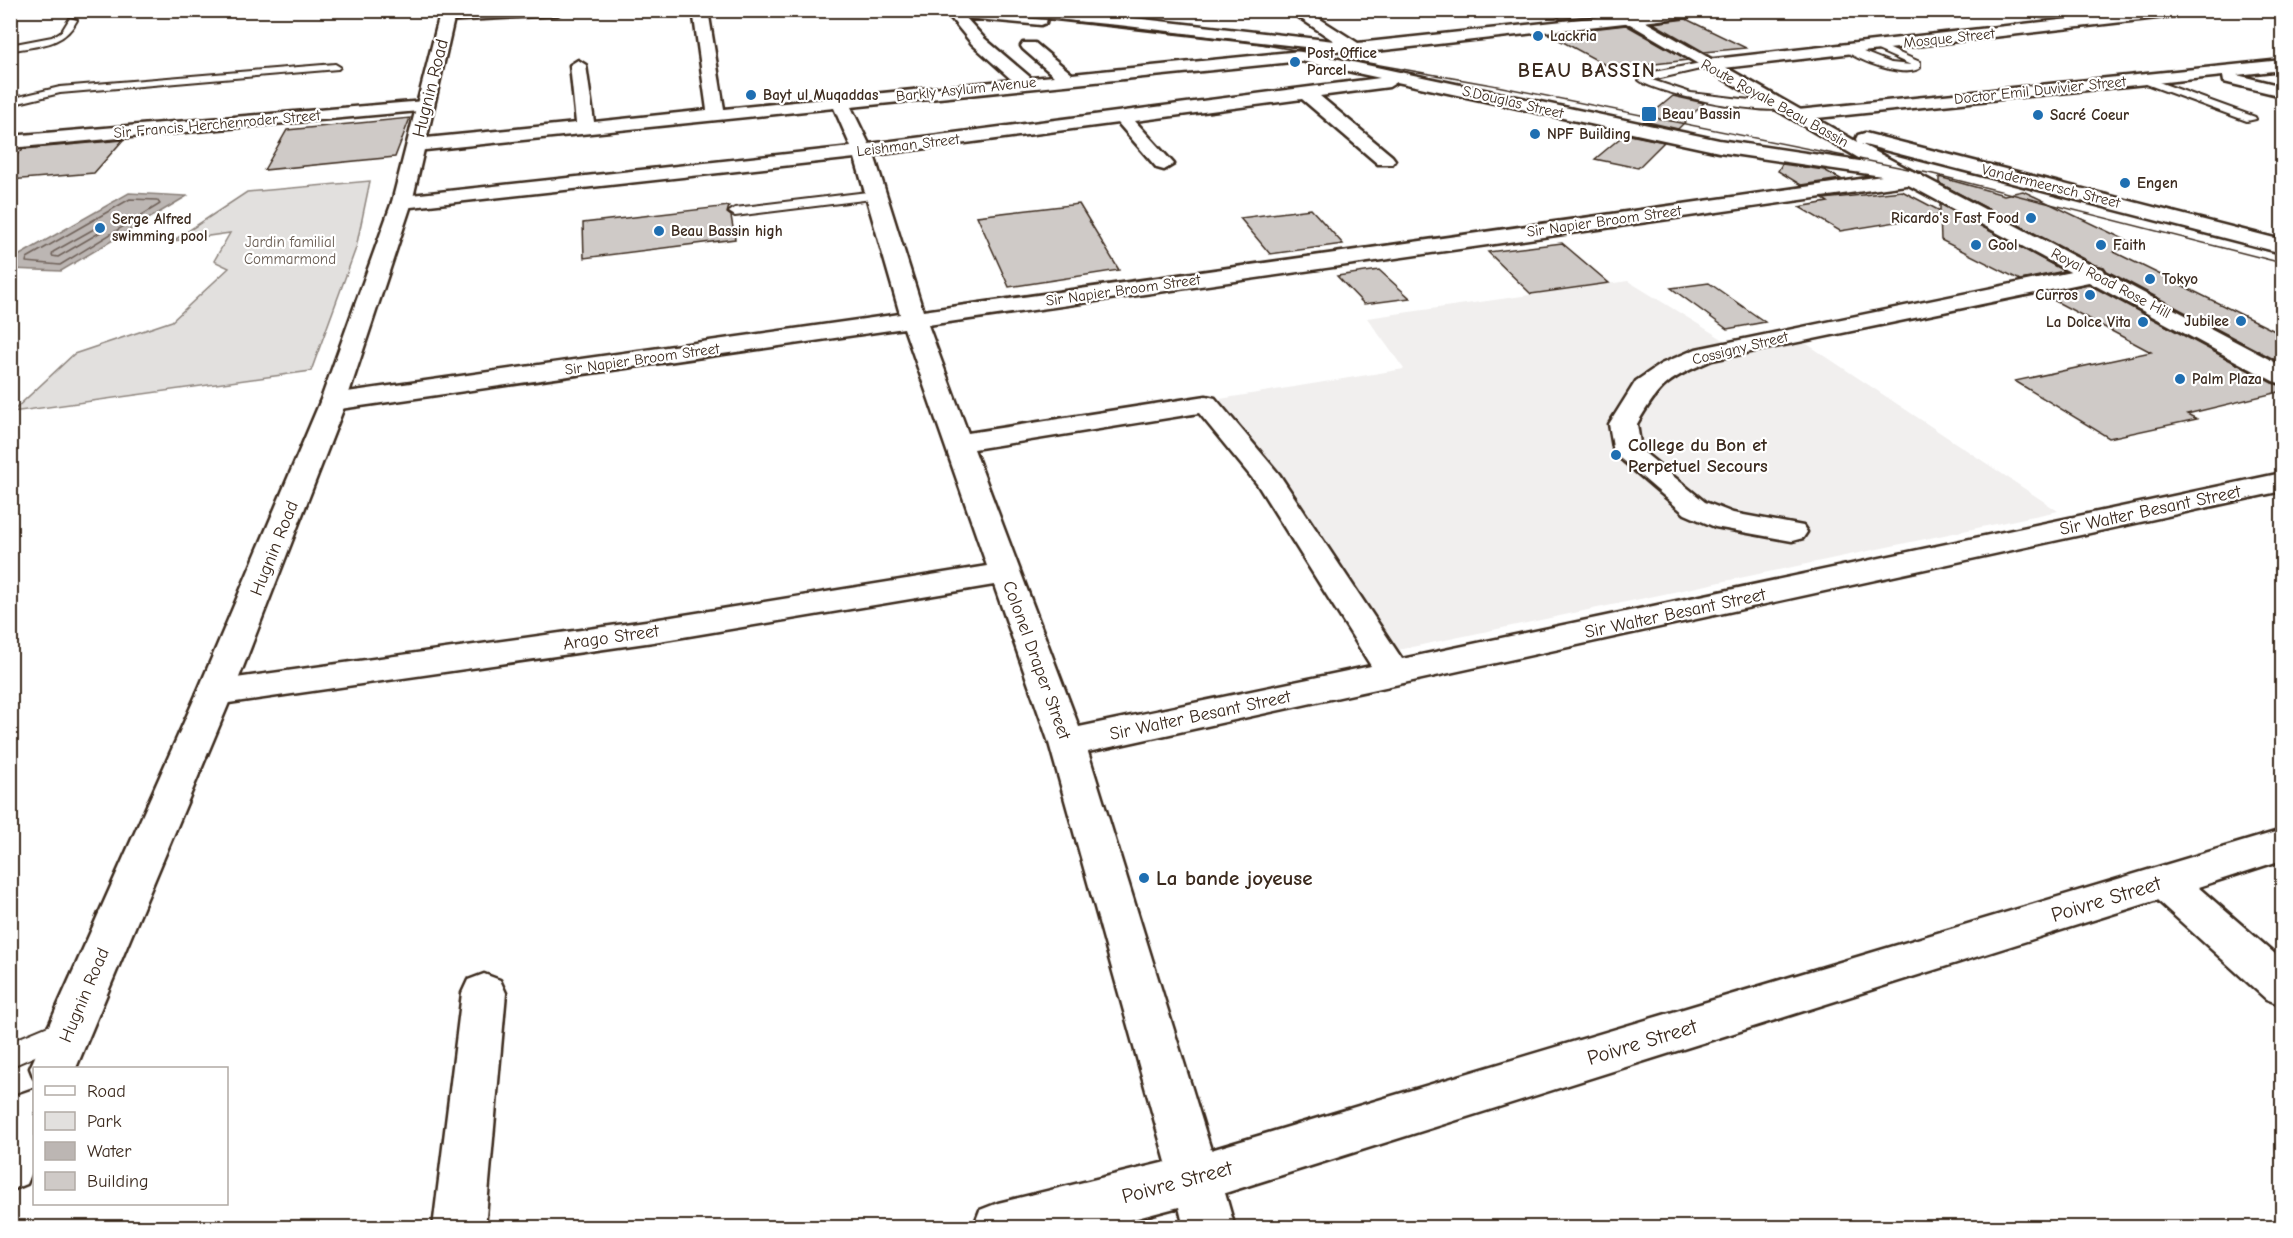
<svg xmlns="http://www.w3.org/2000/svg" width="2293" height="1238" font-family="'Comic Neue',sans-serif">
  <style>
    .built { fill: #f1efee }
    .green { fill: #e2e0de; stroke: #8e857e; stroke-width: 1.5 }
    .water { fill: #bcb6b3; stroke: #887e77; stroke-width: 1.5 }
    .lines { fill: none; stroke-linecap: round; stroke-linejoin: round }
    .shore { stroke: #6f625a; stroke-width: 1.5 }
    .building { fill: #cfcac7; stroke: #3b2a1e; stroke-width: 1.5 }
    .service-casing { stroke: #3b2a1e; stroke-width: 4 }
    .minor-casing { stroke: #3b2a1e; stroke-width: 5 }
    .tertiary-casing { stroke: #3b2a1e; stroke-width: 5 }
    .primary-casing { stroke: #3b2a1e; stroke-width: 5 }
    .service { fill: #fff; fill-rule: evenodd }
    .minor { fill: #fff; fill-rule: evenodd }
    .tertiary { fill: #fff; fill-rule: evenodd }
    .primary { fill: #fff; fill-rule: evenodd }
    .tram { stroke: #3b2a1e; stroke-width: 1.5 }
    .poi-dot { fill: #1f6fb2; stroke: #fff; stroke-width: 2 }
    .labels { text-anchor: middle; stroke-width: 4.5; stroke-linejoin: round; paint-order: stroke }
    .far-poi-label { font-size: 15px; font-weight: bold; fill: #3b2a1e; stroke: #fff; text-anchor: start }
    .far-street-label { font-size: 15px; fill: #3b2a1e; stroke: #fff }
    .far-park-label { font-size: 15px; fill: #65584e; stroke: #fff }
    .street-label { font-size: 18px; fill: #3b2a1e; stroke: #fff }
    .poi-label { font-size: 18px; font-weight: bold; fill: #3b2a1e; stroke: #fff; text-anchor: start }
    .far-district-label { font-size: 20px; font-weight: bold; letter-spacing: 1.5px; fill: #3b2a1e; stroke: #fff }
    .near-poi-label { font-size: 21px; font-weight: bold; fill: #3b2a1e; stroke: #fff; text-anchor: start }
    .near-street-label { font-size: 21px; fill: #3b2a1e; stroke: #fff }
  </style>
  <rect width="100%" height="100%" fill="#fff"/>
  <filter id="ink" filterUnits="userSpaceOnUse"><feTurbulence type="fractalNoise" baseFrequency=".0167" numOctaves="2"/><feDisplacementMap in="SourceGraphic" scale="12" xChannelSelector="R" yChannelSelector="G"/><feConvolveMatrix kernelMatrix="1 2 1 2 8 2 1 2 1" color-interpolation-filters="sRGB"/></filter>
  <g filter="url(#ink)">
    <!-- built -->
    <path class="built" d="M1628,281L1732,345L1792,334L2058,511L1393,651L1220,399L1404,369L1367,318Z"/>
    <!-- green -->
    <path class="green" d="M370,181L356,248L311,371L12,412L74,354L172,321L229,268L214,261L230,233L173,241L247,192Z"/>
    <!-- water -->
    <path class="water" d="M129,193L187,196L61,271L11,269V260Z"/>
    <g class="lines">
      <!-- shore -->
      <path class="shore" d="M130,199L157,200L160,204L60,265L26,262L27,258Z
        M101,225L105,226L104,230L58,257L52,256L53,252Z"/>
    </g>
    <!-- building -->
    <path class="building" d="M1545,10H1604L1608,14L1561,19Z
      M1686,19L1746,48L1704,52L1653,23Z
      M1626,25L1688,60L1613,69L1548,34Z
      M1673,96L1704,103L1678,129L1643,121Z
      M410,118L395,157L264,170L287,130Z
      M1625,134L1664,142L1638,168L1595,159Z
      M123,140L94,173L10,180V161L23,149Z
      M1782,164L1824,170L1841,179L1801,185L1778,171Z
      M1939,177L2004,195L2023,191L2134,244L2114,252L2283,335V364L2107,271L2104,267L2095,265L1939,183Z
      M1902,191L1940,211V204L2064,271L2020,280L1941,240L1940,215L1840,231L1799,207L1828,202L1823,199Z
      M1079,204L1119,270L1009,287L977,216Z
      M729,206L727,213L731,216L735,239L584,258L583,223Z
      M1311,209L1343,244L1270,254L1240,218Z
      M1562,243L1609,283L1531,294L1488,252Z
      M1379,270L1410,298L1364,304L1337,276Z
      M1709,283L1765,322L1727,329L1671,288Z
      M2088,284L2272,383L2283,386V391L2187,414L2197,419L2109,438L2015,381L2151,352L2042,294Z"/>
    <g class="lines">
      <!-- service casing -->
      <g class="service-casing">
        <path id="service" d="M70,18L77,20C63,47 38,45 10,51V45L52,37L62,31Z
          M1876,43L1920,62V68C1905,79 1856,60 1843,49L1848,46L1891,63L1911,65L1873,48V44Z
          M1706,62L1709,63V67L1652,80L1691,93L1784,104L1789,107C1775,118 1655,94 1639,80L1654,72Z
          M335,64L340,67L338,69L60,93L10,105V99L60,87Z
          M2142,76L2255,117L2256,119L2247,121L2138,81L2137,79Z
          M876,191L882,195L880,198L735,216L729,212L735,208Z
          M65,1019L74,1023L78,1031L74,1039L10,1067V1042Z"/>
      </g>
      <!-- minor casing -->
      <g class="minor-casing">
        <path id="minor" d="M469,10H564V11L557,15L447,21L439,16L447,11Z
          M693,10H708L724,109L1012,80L972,44L950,17L921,14L914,10L1014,13L1012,10H1064L1334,41L1288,10H1306L1358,43L1628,14L1636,19L1633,22L1358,53L1047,18L1046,23L1041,25L966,18L984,38L1031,78L1054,76L1023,49L1021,46L1023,43H1035L1072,74L1301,51L1719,140L1886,165L1893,167L1896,171L1893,175L1920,174L1923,178L1920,182L1913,184L928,325L968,433L1206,396L1215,398L1279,474L1402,659L2282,473V491L1088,752L1211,1150L2282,830V860L2198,887L2282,960V1005L2266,999L2157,900L1225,1193L1235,1228H1184L1179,1207L1099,1228H973L980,1210L998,1203L1166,1162L1049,743L994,585L653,642L215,705L203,702L197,693L203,684L215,681L653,620L987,566L904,328L333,410L324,408L320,402L324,396L333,394L900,314L855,158L402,208L395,206L392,202L395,198L402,196L851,147L834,108L416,151L407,145L416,139L576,123L570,65L578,60L586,65L594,122L707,110ZM1301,61L1380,78L869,144L851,107ZM1397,82L1719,152L1882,176L923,311L874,155L1118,123L1157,168L1164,170L1174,164L1135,121L1302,99L1378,164H1392L1395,160L1392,156L1320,96L1389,87ZM1199,413L1257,484L1371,666L1079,727L974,449Z
          M2148,10H2199L2192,14L1706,70L1698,65L1706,60Z
          M2272,10H2282V16Z
          M2282,60V70L2237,75L2282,86V96L2224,82L2223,76L1798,120L1789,115L1798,110Z
          M424,101L430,102L433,106L430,110L10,148V136Z
          M2095,267L2103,269L2106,274L2103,279L1712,360C1669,379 1661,382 1637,424L1641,450L1705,502L1733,513L1803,526L1807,532L1803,538L1792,541L1715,527L1685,514L1614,453L1609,424L1636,381L1661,364L1696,349Z
          M484,974L500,980L506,993L485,1228H433L462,993L468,980Z"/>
      </g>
      <!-- tertiary casing -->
      <g class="tertiary-casing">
        <path id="tertiary" d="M441,10H456L412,202L346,402L233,693L76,1068H34V1078L30,1068L197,693L320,402L392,202Z
          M1663,10H1713L1706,14L1628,24L1620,19L1628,14Z
          M34,1089V1167L27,1184L10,1191V1110L17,1095Z"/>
      </g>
      <!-- primary casing -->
      <g class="primary-casing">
        <path id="primary" d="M1606,10H1625L1857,142L1856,139L1858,135L1865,133L2282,240V253L1861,144L2282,366V384L2273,381L1862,160Z"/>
      </g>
      <!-- service -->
      <use href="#service" class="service"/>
      <!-- minor -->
      <use href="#minor" class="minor"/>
      <!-- tertiary -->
      <use href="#tertiary" class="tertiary"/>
      <!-- primary -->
      <use href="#primary" class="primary"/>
      <!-- tram -->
      <path class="tram" d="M944,10L1121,26L1244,41L1492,85L1933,174L2282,263"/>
    </g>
  </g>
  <!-- markers -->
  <g class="poi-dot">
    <circle cx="1538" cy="36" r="6"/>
    <circle cx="1295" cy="62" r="6"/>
    <circle cx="751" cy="95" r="6"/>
    <rect x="1641" y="106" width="16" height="16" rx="3"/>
    <circle cx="2038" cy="115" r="6"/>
    <circle cx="1535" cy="134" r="6"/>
    <circle cx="2125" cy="183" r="6"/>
    <circle cx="2031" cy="218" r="6"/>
    <circle cx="100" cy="228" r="6"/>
    <circle cx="659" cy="231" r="6"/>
    <circle cx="1976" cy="245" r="6"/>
    <circle cx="2101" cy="245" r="6"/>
    <circle cx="2150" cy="279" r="6"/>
    <circle cx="2090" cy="295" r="6"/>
    <circle cx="2241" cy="321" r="6"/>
    <circle cx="2143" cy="322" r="6"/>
    <circle cx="2180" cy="379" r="6"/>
    <circle cx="1616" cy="455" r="6"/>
    <circle cx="1144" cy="878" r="6"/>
  </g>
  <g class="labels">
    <!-- far-poi labels -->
    <g class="far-poi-label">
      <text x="1550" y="41">Lackria</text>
      <text x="1307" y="58">Post Office<tspan x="1307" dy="17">Parcel</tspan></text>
      <text x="763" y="100">Bayt ul Muqaddas</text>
      <text x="1662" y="119">Beau Bassin</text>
      <text x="2050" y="120">Sacré Coeur</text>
      <text x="1547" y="139">NPF Building</text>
      <text x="2137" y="188">Engen</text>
      <text x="2019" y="223" text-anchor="end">Ricardo's Fast Food</text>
      <text x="112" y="224">Serge Alfred<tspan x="112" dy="17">swimming pool</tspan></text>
      <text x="671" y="236">Beau Bassin high</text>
      <text x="1988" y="250">Gool</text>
      <text x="2113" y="250">Faith</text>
      <text x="2162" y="284">Tokyo</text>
      <text x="2078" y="300" text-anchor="end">Curros</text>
      <text x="2229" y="326" text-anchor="end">Jubilee</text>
      <text x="2131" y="327" text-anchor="end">La Dolce Vita</text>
      <text x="2192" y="384">Palm Plaza</text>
    </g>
    <!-- far-street labels -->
    <g class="far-street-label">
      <text transform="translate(1949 38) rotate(-6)" y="5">Mosque Street</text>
      <text transform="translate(966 89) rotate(-6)" y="5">Barkly Asylum Avenue</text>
      <text transform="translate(2040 90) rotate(-6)" y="5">Doctor Emil Duvivier Street</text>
      <text transform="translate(1513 102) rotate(13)" y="5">S.Douglas Street</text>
      <text transform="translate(1775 103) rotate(29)" y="5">Route Royale Beau Bassin</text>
      <text transform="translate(217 124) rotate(-5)" y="5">Sir Francis Herchenroder Street</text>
      <text transform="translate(908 145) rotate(-7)" y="5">Leishman Street</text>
      <text transform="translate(2051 186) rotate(14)" y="5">Vandermeersch Street</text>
      <text transform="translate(1604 221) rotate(-8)" y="5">Sir Napier Broom Street</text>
      <text transform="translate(2111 283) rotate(28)" y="5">Royal Road Rose Hill</text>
      <text transform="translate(1123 290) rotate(-8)" y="5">Sir Napier Broom Street</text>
      <text transform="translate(1740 348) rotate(-14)" y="5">Cossigny Street</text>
      <text transform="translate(642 359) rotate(-8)" y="5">Sir Napier Broom Street</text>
    </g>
    <!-- far-park labels -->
    <g class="far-park-label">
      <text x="290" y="247">Jardin familial<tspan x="290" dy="17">Commarmond</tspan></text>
    </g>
    <!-- street labels -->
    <g class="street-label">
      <text transform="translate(430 88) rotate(-76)" y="6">Hugnin Road</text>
      <text transform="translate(2150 510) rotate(-12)" y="6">Sir Walter Besant Street</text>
      <text transform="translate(274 548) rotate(-68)" y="6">Hugnin Road</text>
      <text transform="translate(1675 613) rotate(-12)" y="6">Sir Walter Besant Street</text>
      <text transform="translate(611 637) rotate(-8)" y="6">Arago Street</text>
      <text transform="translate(1037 660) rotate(70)" y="6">Colonel Draper Street</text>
      <text transform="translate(1200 715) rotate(-12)" y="6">Sir Walter Besant Street</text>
      <text transform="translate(84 995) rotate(-67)" y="6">Hugnin Road</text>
    </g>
    <!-- poi labels -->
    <g class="poi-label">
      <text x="1628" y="451">College du Bon et<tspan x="1628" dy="21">Perpetuel Secours</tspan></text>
    </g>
    <!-- far-district labels -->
    <g class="far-district-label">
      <text x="1587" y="77">BEAU BASSIN</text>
    </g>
    <!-- near-poi labels -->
    <g class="near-poi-label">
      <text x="1156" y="885">La bande joyeuse</text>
    </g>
    <!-- near-street labels -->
    <g class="near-street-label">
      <text transform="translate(2106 899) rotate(-17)" y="7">Poivre Street</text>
      <text transform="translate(1642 1042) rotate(-17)" y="7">Poivre Street</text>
      <text transform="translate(1177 1182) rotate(-15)" y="7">Poivre Street</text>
    </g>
  </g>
  <!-- margin -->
  <rect width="2293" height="1238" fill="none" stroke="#fff" stroke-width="36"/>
  <rect x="18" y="18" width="2257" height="1202" fill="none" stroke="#3b2a1e" stroke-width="2" filter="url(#ink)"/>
  <!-- legend -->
  <rect x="33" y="1067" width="195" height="138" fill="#ffffff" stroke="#b1aaa5" stroke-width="1.5"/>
  <rect x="45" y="1086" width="30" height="9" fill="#ffffff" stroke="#b1aaa5" stroke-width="1.5"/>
  <text x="87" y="1097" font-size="18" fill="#3b2a1e">Road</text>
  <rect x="45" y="1112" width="30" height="18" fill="#e2e0de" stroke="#b1aaa5" stroke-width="1.5"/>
  <text x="87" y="1127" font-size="18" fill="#3b2a1e">Park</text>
  <rect x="45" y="1142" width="30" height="18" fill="#bcb6b3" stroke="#b1aaa5" stroke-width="1.5"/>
  <text x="87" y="1157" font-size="18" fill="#3b2a1e">Water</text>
  <rect x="45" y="1172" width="30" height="18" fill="#cfcac7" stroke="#b1aaa5" stroke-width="1.5"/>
  <text x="87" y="1187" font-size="18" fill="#3b2a1e">Building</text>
</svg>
